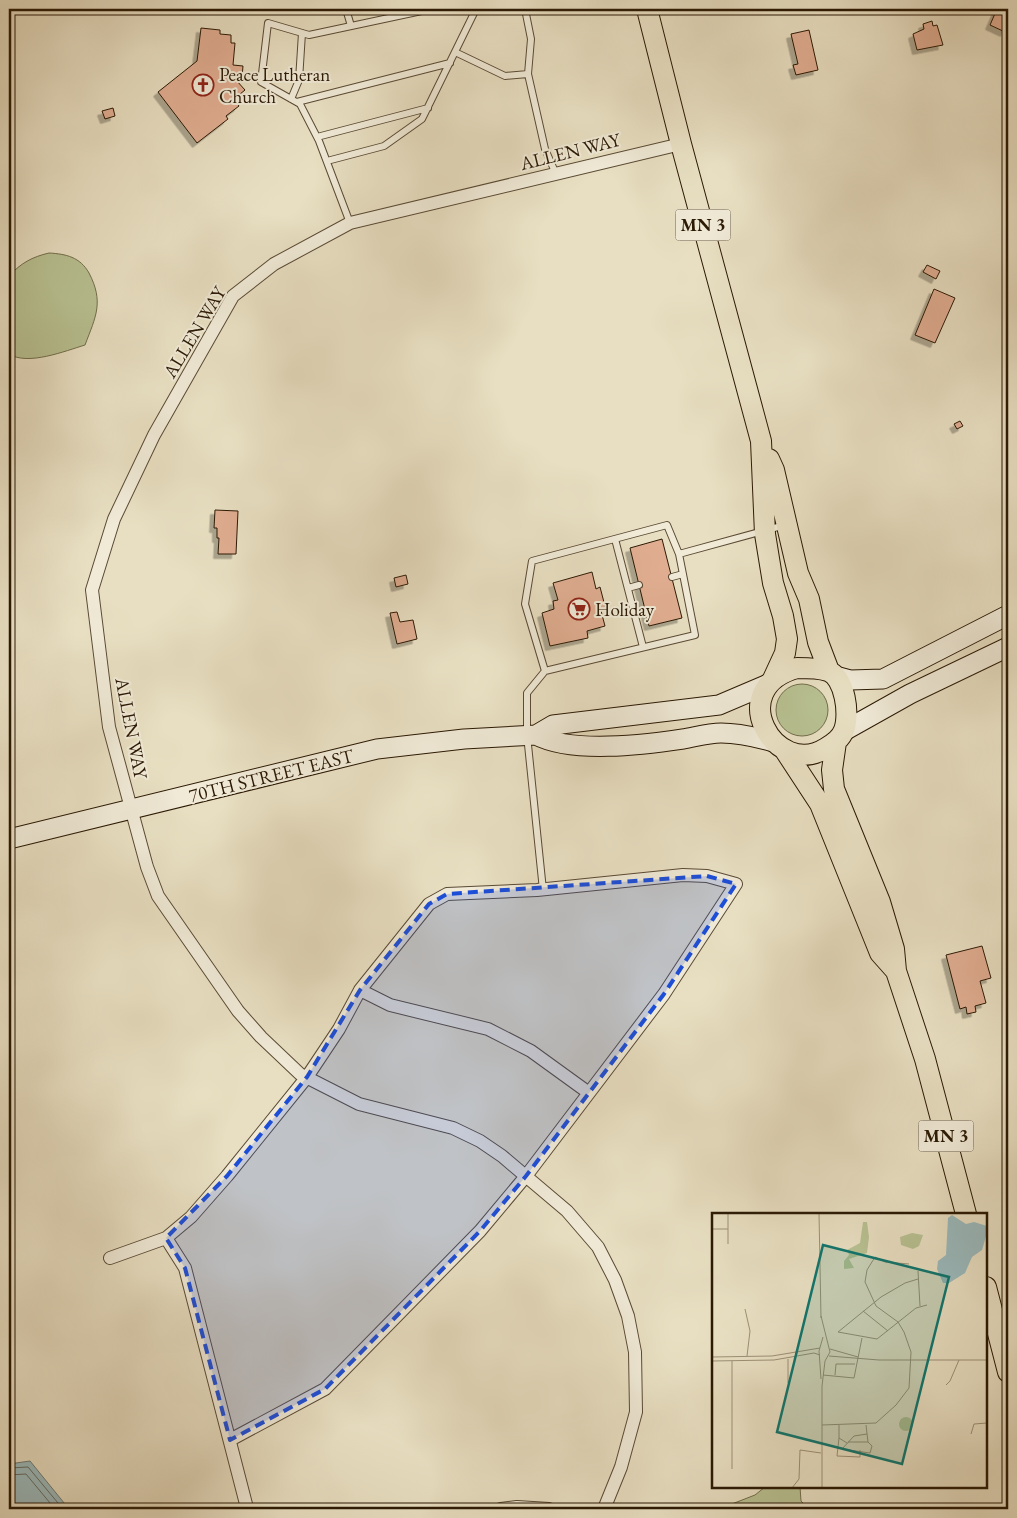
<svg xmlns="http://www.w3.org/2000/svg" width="1017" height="1518" font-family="'EB Garamond',serif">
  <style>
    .green { fill: #b8c192; stroke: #726d4b }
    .water { fill: #9bbabd; stroke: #6e7a73 }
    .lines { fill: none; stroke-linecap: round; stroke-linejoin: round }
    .shore { stroke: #636a60; stroke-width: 1 }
    .building { fill: #e0ad91; stroke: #2b1904; filter: url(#shadow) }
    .service-casing { stroke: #5a4a34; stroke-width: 8 }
    .minor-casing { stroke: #5a4a34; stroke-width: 14 }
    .secondary-casing { stroke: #2b1904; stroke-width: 21 }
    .primary-casing { stroke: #2b1904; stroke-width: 22 }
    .service { stroke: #f0ead7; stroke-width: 6 }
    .minor { stroke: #f0ead7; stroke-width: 12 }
    .secondary { stroke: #f0ead7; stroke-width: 19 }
    .primary { stroke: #e8dfc2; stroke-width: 20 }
    .marked { fill: #1d4ed8; fill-opacity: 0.2; stroke: #1d4ed8; stroke-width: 4; stroke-dasharray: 10 6; stroke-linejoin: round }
    .labels { text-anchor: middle; stroke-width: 4; stroke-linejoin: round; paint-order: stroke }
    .shield { fill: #f0ead7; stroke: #665843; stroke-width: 1 }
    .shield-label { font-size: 18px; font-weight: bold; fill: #2b1904 }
    .poi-label { font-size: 19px; fill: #2b1904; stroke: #f0ead7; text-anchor: start }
    .street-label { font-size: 19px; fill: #2b1904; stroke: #f0ead7 }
    .inset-road { fill: none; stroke: #9c9076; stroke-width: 1 }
    .view { fill: #0f766e; fill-opacity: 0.15; stroke: #0f766e; stroke-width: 2.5 }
    .inset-edge { fill: none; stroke: #2b1904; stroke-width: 2.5 }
  </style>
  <defs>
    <filter id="shadow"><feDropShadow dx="-4.5" dy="4.5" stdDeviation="0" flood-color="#0004"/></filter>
  </defs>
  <rect width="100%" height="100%" fill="#e8dfc2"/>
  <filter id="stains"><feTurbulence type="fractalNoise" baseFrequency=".004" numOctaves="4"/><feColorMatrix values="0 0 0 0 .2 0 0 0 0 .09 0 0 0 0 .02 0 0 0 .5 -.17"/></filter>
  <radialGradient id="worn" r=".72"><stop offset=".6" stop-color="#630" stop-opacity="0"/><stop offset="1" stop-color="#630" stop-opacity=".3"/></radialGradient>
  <!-- green -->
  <path class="green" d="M49,253C66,254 80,257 89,273C104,302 96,316 85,345C65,351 28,366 9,354V276C21,263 32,257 49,253Z
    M776 710a26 26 0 1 1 52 0a26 26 0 1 1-52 0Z
    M765,1487H800L801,1501L809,1509H719L755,1495Z"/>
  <!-- water -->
  <path class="water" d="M30,1461L69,1509H9V1464Z"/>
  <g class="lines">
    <!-- shore -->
    <path class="shore" d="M9,1468L28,1467L63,1509
      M9,1475L26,1474L55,1509"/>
  </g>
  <!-- building -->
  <path class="building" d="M997,9H1008V24L1005,32L990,25Z
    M932,21L933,26L937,25L943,45L917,50L913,34L924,29L923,24Z
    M201,28L220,30V34L231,35V43H235L233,65L243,66L242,77H237L236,80L245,90L234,99L239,106L226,116L228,119L197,143L158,92L197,61Z
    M809,30L818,70L796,75L793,65L798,64L791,34Z
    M113,108L115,116L105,119L102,111Z
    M927,265L940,271L936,279L923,272Z
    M934,289L955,298L935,343L915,335Z
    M960,421L963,426L957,429L954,424Z
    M215,510L238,511L236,554H218L219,538H217V528H214Z
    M662,539L682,618L649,626L630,548Z
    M592,572L596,589L600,587L606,610L601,611L605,626L587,631L588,638L550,646L542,613L554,609L553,601L558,600L553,583Z
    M406,575L408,584L396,587L394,578Z
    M397,612L400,622L413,620L417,639L397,644L390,613Z
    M982,946L991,978L980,981L986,1003L975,1006L976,1012L967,1014L966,1007L960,1009L946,955Z"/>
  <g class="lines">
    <!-- service casing -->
    <g class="service-casing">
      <path id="service" d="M346,9L351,26
        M525,9L531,39L528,74
        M455,52L505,76L528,74L545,149L556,174
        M291,99L299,80L302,33
        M297,102L450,63
        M317,137L428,108
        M327,161L384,146L422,119L476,9
        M350,223L319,141L300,104L261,82L268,23L309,35L431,9
        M615,539L643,647
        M672,577L683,574
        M628,588L639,585
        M545,671L695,635L679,554
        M543,890L527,735V693L545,671L525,604L532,561L667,525L679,554L785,525"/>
    </g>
    <!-- minor casing -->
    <g class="minor-casing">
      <path id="minor" d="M360,990L390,1005L488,1029L531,1051L589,1093
        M166,1238L185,1268L246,1504
        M110,1258L166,1238L191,1217L227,1176L307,1077L339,1029L360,990L429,904L447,894L537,890L683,875L707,876L736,884L664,994L526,1176L480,1231L325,1389L230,1440
        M501,1509L517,1507L549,1509
        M604,1509L621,1467L636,1412L635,1352L628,1316L615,1280L598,1247L567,1211L502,1156L480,1141L453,1128L359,1104L300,1074L261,1037L238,1011L158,896L147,867L109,727L92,590L114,519L154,435L233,296L274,264L350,223L681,144"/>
    </g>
    <!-- secondary casing -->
    <g class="secondary-casing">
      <path id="secondary" d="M835,676L850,680L883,679L1008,615
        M844,731L910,694L1008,647
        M536,735C572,754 643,745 683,739C695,737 708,733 721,733C739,733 756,737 773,742
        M9,839L377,749L464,739L536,735L553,725L719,705L766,685"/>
    </g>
    <!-- primary casing -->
    <g class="primary-casing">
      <path id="primary" d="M647,9L681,144L761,441L765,534L773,583L783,616L787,639L785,653L773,679
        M769,459L774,470L798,573L809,599L818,642L829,671
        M797,668C807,668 819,668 828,671C845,677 850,715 844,730C841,739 833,744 826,748C775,780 723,688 797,668Z
        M836,742L832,770L834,789L880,902L894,949L896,971L925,1059L966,1214
        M784,749L820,804L880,953L896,971
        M986,1287L1008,1372"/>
    </g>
    <!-- service -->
    <use href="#service" class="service"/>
    <!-- minor -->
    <use href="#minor" class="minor"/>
    <!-- secondary -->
    <use href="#secondary" class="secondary"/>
    <!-- primary -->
    <use href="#primary" class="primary"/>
  </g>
  <!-- marked area -->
  <path class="marked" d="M707,876L736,884L664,994L526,1176L480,1231L325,1389L230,1440L185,1268L166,1238L227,1176L307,1077L360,990L429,904L447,894Z"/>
  <!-- icons -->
  <defs>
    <g id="church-ring" transform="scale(1.125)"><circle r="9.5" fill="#f0ead7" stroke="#8f2418" stroke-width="1.5"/><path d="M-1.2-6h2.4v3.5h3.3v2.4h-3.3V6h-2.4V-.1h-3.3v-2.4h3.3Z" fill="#8f2418"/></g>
    <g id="supermarket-ring" transform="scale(1.125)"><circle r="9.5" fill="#f0ead7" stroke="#8f2418" stroke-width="1.5"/><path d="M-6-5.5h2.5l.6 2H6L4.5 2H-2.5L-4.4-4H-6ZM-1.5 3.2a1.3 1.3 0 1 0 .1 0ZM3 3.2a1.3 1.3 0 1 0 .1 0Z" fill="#8f2418"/></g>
  </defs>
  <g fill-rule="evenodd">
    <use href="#church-ring" x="203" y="85"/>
    <use href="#supermarket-ring" x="579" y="609"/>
  </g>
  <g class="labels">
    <!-- shield labels -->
    <g class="shield">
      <rect x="675.5" y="209.5" width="55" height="31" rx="4"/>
      <rect x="918.5" y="1120.5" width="55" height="31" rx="4"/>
    </g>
    <g class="shield-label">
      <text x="703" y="231">MN 3</text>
      <text x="946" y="1142">MN 3</text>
    </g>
    <!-- poi labels -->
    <g class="poi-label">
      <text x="219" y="81">Peace Lutheran<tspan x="219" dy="22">Church</tspan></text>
      <text x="595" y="616">Holiday</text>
    </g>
    <!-- street labels -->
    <g class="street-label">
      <text transform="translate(570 151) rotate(-14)" y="7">ALLEN WAY</text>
      <text transform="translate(194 332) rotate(-59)" y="7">ALLEN WAY</text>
      <text transform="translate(132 728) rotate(79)" y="7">ALLEN WAY</text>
      <text transform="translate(271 775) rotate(-14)" y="7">70TH STREET EAST</text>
    </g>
  </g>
  <!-- overview -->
  <g transform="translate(712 1213)">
    <rect width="275" height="275" fill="#e8dfc2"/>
    <path d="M151,9H155L157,24L155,40L137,46L142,55L132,56V48L137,42L135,37L148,30ZM200,20L211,22L207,33L201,36L189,32L188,24ZM187 211a7 7 0 1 1 14 0a7 7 0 1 1-14 0Z" fill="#b8c192"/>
    <path d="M240,2L254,11L262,9L275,13V20L270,37L260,44L253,60L237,70H231L225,56L226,48L234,42L236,5Z" fill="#9bbabd"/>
    <path class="inset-road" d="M16,0V31M107,0L109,105M0,16H16M206,58L208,93M206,66L193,70L169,84L126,119L165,126L204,95L215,92M33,96L38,118L35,143M151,98L176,118M109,103L118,139L113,148L110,173V275M118,136L146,144M117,143L167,147H275M0,144L60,143L108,135M0,148L62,147L102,140L108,142M20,148V256M111,162L142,165L150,125M123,162L124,151H143M109,166L107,138L111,124M76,170V146M234,172L238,168L247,147M110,212L164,210L184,192L197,175L199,139L192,119L186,109L164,93L153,69L155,57L163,44L173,49L197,51M127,212V225L135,230M154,212L156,229L160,233L158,240L130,236L142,223L155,221M259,221L262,211L275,210M127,225L125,243L148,244V237M136,229H156M80,275L87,266L88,237L109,240"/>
    <path class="view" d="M111,32L237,64L190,251L65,219Z"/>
    <rect width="275" height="275" class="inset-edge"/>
  </g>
  <!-- margin -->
  <rect width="1017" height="1518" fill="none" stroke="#e8dfc2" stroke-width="30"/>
  <rect x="10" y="10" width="997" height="1498" fill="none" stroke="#2b1904" stroke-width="2.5"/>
  <rect x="15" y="15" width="987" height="1488" fill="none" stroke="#2b1904"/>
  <rect width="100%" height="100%" filter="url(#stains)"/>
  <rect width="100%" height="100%" fill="url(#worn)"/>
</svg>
